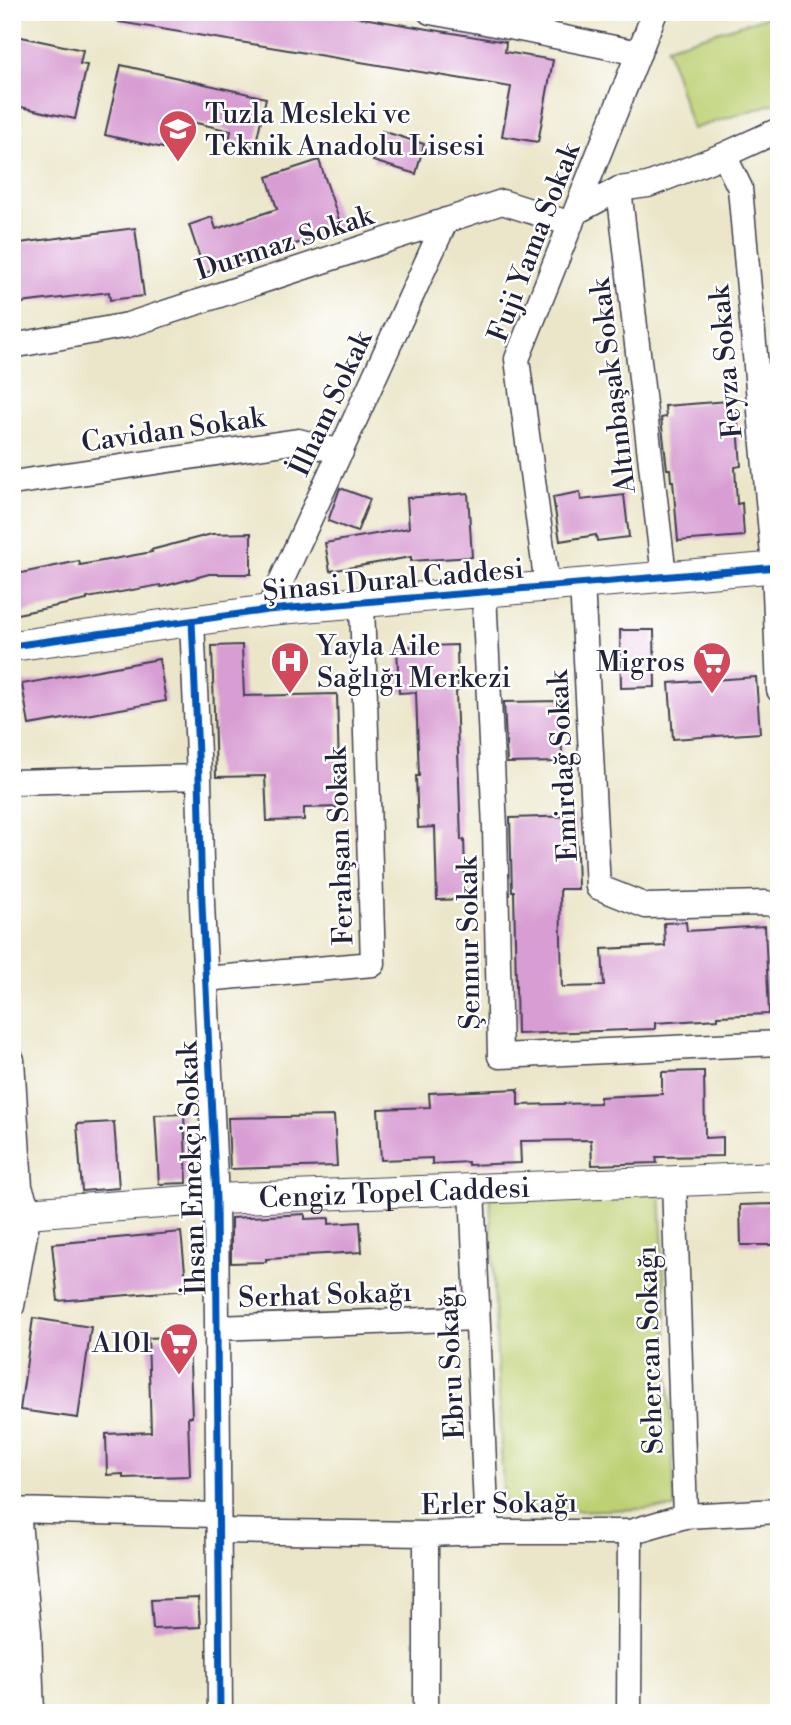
<svg xmlns="http://www.w3.org/2000/svg" width="791" height="1725" font-family="'Libre Bodoni',serif">
  <style>
    .green { fill: #bdd073; stroke: #707957; stroke-width: 2 }
    .building { fill: #d89dd3 }
    .lines { fill: none; stroke-linecap: round; stroke-linejoin: round }
    .minor-casing { stroke: #403f50; stroke-width: 27 }
    .tertiary-casing { stroke: #403f50; stroke-width: 32 }
    .minor { stroke: #fff; stroke-width: 24 }
    .tertiary { stroke: #fff; stroke-width: 30 }
    .cycleway-casing { stroke: #fff; stroke-width: 11 }
    .cycleway { stroke: #0057b8; stroke-width: 7 }
    .labels { text-anchor: middle; stroke-width: 5; stroke-linejoin: round; paint-order: stroke }
    .poi-label { font-size: 28px; fill: #22223b; stroke: #fff; text-anchor: start }
    .street-label { font-size: 28px; fill: #22223b; stroke: #fff }
  </style>
  <rect width="100%" height="100%" fill="#fff"/>
  <filter id="ink" filterUnits="userSpaceOnUse"><feTurbulence type="fractalNoise" baseFrequency=".0143" numOctaves="2"/><feDisplacementMap in="SourceGraphic" scale="14" xChannelSelector="R" yChannelSelector="G"/><feConvolveMatrix kernelMatrix="1 2 1 2 8 2 1 2 1" color-interpolation-filters="sRGB"/></filter>
  <filter id="wash" filterUnits="userSpaceOnUse"><feTurbulence type="fractalNoise" baseFrequency=".00686" numOctaves="4" result="noise"/><feDisplacementMap in="SourceGraphic" scale="28" xChannelSelector="R" yChannelSelector="G"/><feGaussianBlur stdDeviation="1.57" result="paint"/><feColorMatrix in="noise" values="0 0 0 0 0 0 0 0 0 0 0 0 0 0 0 0 0 1.4 0 .05"/><feComposite in="paint" operator="in"/></filter>
  <g filter="url(#wash)">
    <rect width="100%" height="100%" fill="#ebe6c9"/>
    <!-- green -->
    <path class="green" d="M779,13V102L692,129L667,47Z
      M660,1192L675,1508L504,1513L490,1197Z"/>
    <g id="blocks">
      <!-- building -->
      <path class="building" d="M120,12H327L506,42L505,52L553,60L538,142L502,136L511,87L119,22Z
        M12,35L83,50L80,64L87,65L75,119L12,105Z
        M121,65L266,98L255,147L229,141L231,131L170,117L163,148L105,135Z
        M382,131L424,144L416,174L373,161Z
        M319,160L342,229L205,273L189,225L212,217L216,229L277,209L267,177Z
        M135,228L144,296L110,300L109,292L12,304V244Z
        M728,401L729,413L737,412L741,466L735,467L737,504L742,503L744,536L678,541L673,481H671L670,469H667L661,418L666,417L665,406Z
        M340,488L370,499L357,532L328,521Z
        M580,492L581,500L624,495L629,537L597,541L596,535L560,541L553,497Z
        M468,493L472,557L411,561V557L330,571L325,543L409,528L407,498Z
        M251,533V574H209L161,587L160,585L87,598V600L17,614L12,592V575L79,561L80,565L152,552L151,550L212,534Z
        M620,630H654L655,687L621,688Z
        M242,645L244,696L337,694L340,807L304,808V820L267,821L265,776L216,777L212,646Z
        M457,645L458,691H456L461,840H464L466,899L437,900L435,827L418,828L416,776H419L416,692L399,693L397,647Z
        M159,659L166,701L29,725L22,684Z
        M756,677L760,733L673,739L669,683Z
        M561,701L562,762L507,763L504,702Z
        M576,816L578,889H560L562,987L604,986L602,949L665,946L664,923L686,922L687,931L765,926L769,1014L718,1016V1019L655,1023V1029L517,1034L514,891H512L510,818Z
        M704,1071L705,1138L723,1137V1156L656,1157L657,1163L592,1165L591,1140L520,1141L521,1163L468,1165V1162L432,1164V1158L381,1160L378,1109L430,1107L429,1093L518,1089V1105L600,1103V1097L662,1094V1072Z
        M184,1114L187,1183L159,1184L155,1115Z
        M334,1116L337,1166L230,1169L228,1118Z
        M114,1122L119,1188L82,1191L77,1124Z
        M776,1204L777,1245H741L740,1205Z
        M305,1214V1219L329,1218V1224L360,1222L362,1252L307,1255V1257L266,1259V1262L231,1263V1218Z
        M181,1232L187,1290L58,1301L52,1244Z
        M33,1318L91,1327L78,1418L20,1410Z
        M189,1336L192,1417H188L190,1476L123,1478V1474L107,1475L106,1434L151,1432L148,1338Z
        M198,1598L200,1627L153,1629L151,1600Z"/>
    </g>
  </g>
  <g filter="url(#ink)">
    <use href="#blocks" fill-opacity="0" stroke="#403f50" stroke-width="2"/>
    <g class="lines">
      <!-- minor casing -->
      <g class="minor-casing">
        <path id="minor" d="M430,12L480,21L639,53
          M724,155L740,188L774,567L779,690
          M619,189L664,576
          M576,212L619,189L648,185L724,155L779,130
          M12,346L128,325L502,202L571,224
          M12,483L298,441L341,452
          M582,583L598,887L646,906L765,903L779,905
          M547,586L517,359L655,12
          M484,592L495,828L500,1056L779,1043
          M268,610L446,220
          M192,621L199,777L202,904L216,1199L220,1713
          M12,782L199,777
          M205,979L373,964L362,602
          M12,1060L20,1187L29,1212L12,1306
          M674,1181L685,1516
          M472,1189L487,1532
          M217,1328L477,1318
          M12,1505L18,1510L29,1632L32,1713
          M12,1510L218,1515
          M219,1531L426,1534L487,1532H630L685,1516L779,1511
          M426,1713V1534
          M629,1713L630,1532"/>
      </g>
      <!-- tertiary casing -->
      <g class="tertiary-casing">
        <g id="tertiary">
          <path d="M12,646L268,610L779,567"/>
          <path id="s1" d="M12,1214L216,1199L779,1177"/>
        </g>
      </g>
      <!-- minor -->
      <use href="#minor" class="minor"/>
      <!-- tertiary -->
      <use href="#tertiary" class="tertiary"/>
      <!-- cycleway casing -->
      <g class="cycleway-casing">
        <path id="cycleway" d="M192,621L199,777L202,904L216,1199L220,1713
          M12,646L268,610L779,567"/>
      </g>
      <!-- cycleway -->
      <use href="#cycleway" class="cycleway"/>
    </g>
  </g>
  <!-- icons -->
  <defs>
    <g id="school-pin" transform="scale(2.0125)"><path d="M0 17L-7.5 6A9.5 9.5 0 1 1 7.5 6Z" fill="#d1495b" stroke="#fff"/><path d="M0-5L7-2L0 1L-7-2ZM-4 1L0 2.5L4 1V4Q0 6-4 4Z" fill="#fff"/></g>
    <g id="hospital-pin" transform="scale(2.0125)"><path d="M0 17L-7.5 6A9.5 9.5 0 1 1 7.5 6Z" fill="#d1495b" stroke="#fff"/><path d="M-5-5h3v3.5h4V-5h3V5h-3V1.5h-4V5h-3Z" fill="#fff"/></g>
    <g id="supermarket-pin" transform="scale(2.0125)"><path d="M0 17L-7.5 6A9.5 9.5 0 1 1 7.5 6Z" fill="#d1495b" stroke="#fff"/><path d="M-6-5.5h2.5l.6 2H6L4.5 2H-2.5L-4.4-4H-6ZM-1.5 3.2a1.3 1.3 0 1 0 .1 0ZM3 3.2a1.3 1.3 0 1 0 .1 0Z" fill="#fff"/></g>
  </defs>
  <g fill-rule="evenodd">
    <use href="#school-pin" x="178" y="129"/>
    <use href="#hospital-pin" x="290" y="661"/>
    <use href="#supermarket-pin" x="712" y="661"/>
    <use href="#supermarket-pin" x="179" y="1342"/>
  </g>
  <g class="labels">
    <!-- poi labels -->
    <g class="poi-label">
      <text x="205" y="123">Tuzla Mesleki ve<tspan x="205" dy="32">Teknik Anadolu Lisesi</tspan></text>
      <text x="317" y="655">Yayla Aile<tspan x="317" dy="32">Sağlığı Merkezi</tspan></text>
      <text x="685" y="671" text-anchor="end">Migros</text>
      <text x="152" y="1352" text-anchor="end">A101</text>
    </g>
    <!-- street labels -->
    <g class="street-label">
      <text transform="translate(284 242) rotate(-18)" y="10">Durmaz Sokak</text>
      <text transform="translate(533 242) rotate(-69)" y="10">Fuji Yama Sokak</text>
      <text transform="translate(725 362) rotate(-95)" y="10">Feyza Sokak</text>
      <text transform="translate(612 386) rotate(-97)" y="10">Altınbaşak Sokak</text>
      <text transform="translate(330 403) rotate(-65)" y="10">İlham Sokak</text>
      <text transform="translate(173 429) rotate(-8)" y="10">Cavidan Sokak</text>
      <text transform="translate(393 579) rotate(-5)" y="10">Şinasi Dural Caddesi</text>
      <text transform="translate(562 766) rotate(-93)" y="10">Emirdağ Sokak</text>
      <text transform="translate(339 846) rotate(-92)" y="10">Ferahşan Sokak</text>
      <text transform="translate(468 943) rotate(-91)" y="10">Şennur Sokak</text>
      <text transform="translate(191 1168) rotate(-92)" y="10">İhsan Emekçi Sokak</text>
      <text dy="10" stroke="none"><textPath href="#s1" startOffset="383">Cengiz Topel Caddesi</textPath></text>
      <text transform="translate(325 1294) rotate(-2)" y="10">Serhat Sokağı</text>
      <text transform="translate(649 1350) rotate(-92)" y="10">Sehercan Sokağı</text>
      <text transform="translate(450 1362) rotate(-93)" y="10">Ebru Sokağı</text>
      <text transform="translate(499 1503) rotate(-1)" y="10">Erler Sokağı</text>
    </g>
  </g>
  <!-- margin -->
  <rect width="791" height="1725" fill="none" stroke="#fff" stroke-width="42"/>
</svg>
